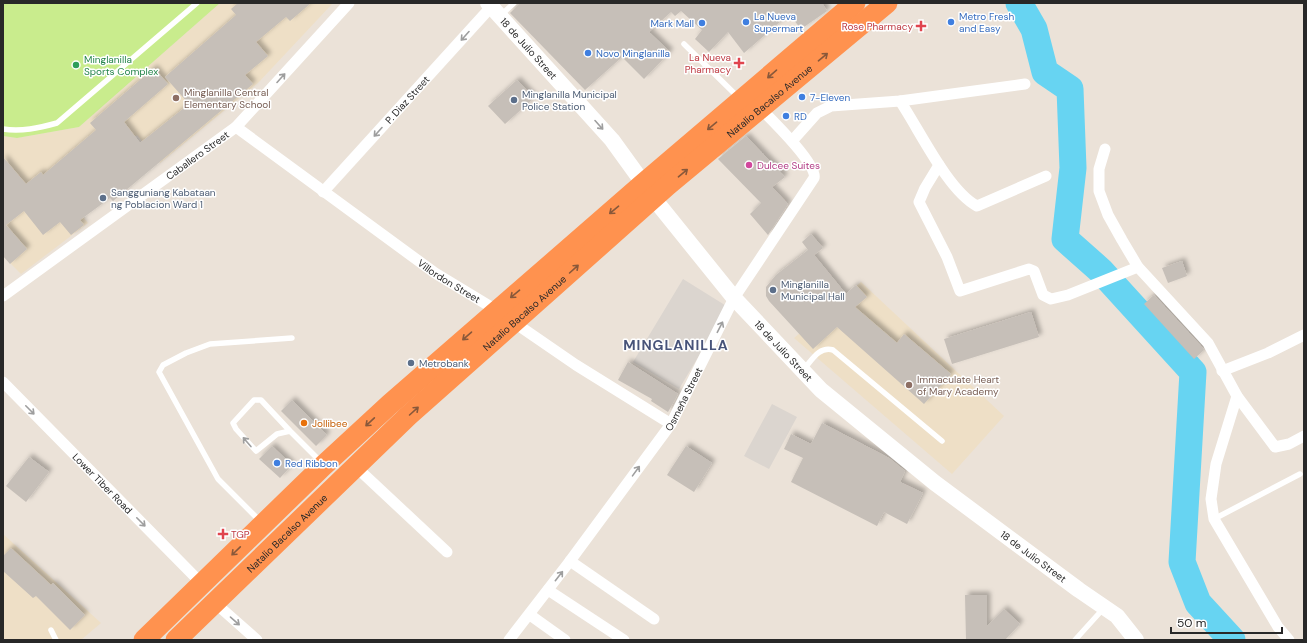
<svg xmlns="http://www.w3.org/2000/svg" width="1307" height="643" font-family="'DM Sans',sans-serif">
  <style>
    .education { fill: #eedfc6 }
    .pitch { fill: #c9ec8d }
    .plaza { fill: #dbd5cf }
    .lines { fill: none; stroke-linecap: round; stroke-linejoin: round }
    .river { stroke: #67d4f2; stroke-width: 27 }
    .building { fill: #c6bfb8; filter: url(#shadow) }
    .lane { stroke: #fff; stroke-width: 5.5 }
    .street { stroke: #fff; stroke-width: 11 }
    .secondary { stroke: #fff; stroke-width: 16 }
    .highway { stroke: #ff924f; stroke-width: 21 }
    .oneway { stroke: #9e9e9e }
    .oneway2 { stroke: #89583a }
    .shop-dot { fill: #3f7fe0; stroke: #fff; stroke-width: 1.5 }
    .health-dot { fill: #e0444e; stroke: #fff; stroke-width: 1.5 }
    .leisure-dot { fill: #2e9e5b; stroke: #fff; stroke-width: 1.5 }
    .education-dot { fill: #8d6e63; stroke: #fff; stroke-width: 1.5 }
    .service-dot { fill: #5c6f8a; stroke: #fff; stroke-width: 1.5 }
    .hotel-dot { fill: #d1479c; stroke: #fff; stroke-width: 1.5 }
    .food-dot { fill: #e8710a; stroke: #fff; stroke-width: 1.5 }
    .labels { text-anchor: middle; stroke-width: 3; stroke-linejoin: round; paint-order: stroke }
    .shop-label { font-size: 10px; fill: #366cbe; stroke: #fff; text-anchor: start }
    .health-label { font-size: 10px; fill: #be3a42; stroke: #fff; text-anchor: end }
    .street-label { font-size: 10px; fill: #282828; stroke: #fff }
    .leisure-label { font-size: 10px; fill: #27864d; stroke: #fff; text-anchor: start }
    .education-label { font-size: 10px; fill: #785e54; stroke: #fff; text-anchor: start }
    .service-label { font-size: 10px; fill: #4e5e75; stroke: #fff; text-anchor: start }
    .hotel-label { font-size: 10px; fill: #b23c85; stroke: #fff; text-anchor: start }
    .food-label { font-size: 10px; fill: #c56008; stroke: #fff; text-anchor: start }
    .district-label { font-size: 14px; font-weight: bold; letter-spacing: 1px; fill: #475379; stroke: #fff }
  </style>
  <defs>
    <filter id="shadow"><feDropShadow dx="3.5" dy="-3.5" stdDeviation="2" flood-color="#0004"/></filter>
  </defs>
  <rect width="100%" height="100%" fill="#ebe2d8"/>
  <!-- education -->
  <path class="education" d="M220,3H333L258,83L160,163L137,135L64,194L88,223L21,274L3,256V136L17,138L79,127Z
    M861,282L1004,416L952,474L794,338Z
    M3,534L101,623L81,640H3Z"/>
  <!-- pitch -->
  <path class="pitch" d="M3,3H220L79,127L17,138L3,136Z"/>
  <!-- plaza -->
  <path class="plaza" d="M683,279L728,307L679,389L633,362Z
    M772,404L797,417L769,469L744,456Z"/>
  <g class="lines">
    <!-- river -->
    <path class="river" d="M1019,3L1034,29L1045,72L1070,89L1073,168L1065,239L1101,271L1193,372L1182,562L1198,603L1232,640"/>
  </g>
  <!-- building -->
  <path class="building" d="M238,3H311L290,21L286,17L256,42L268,56L245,75L253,84L113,201L110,198L80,220L84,225L71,235L60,222L43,235L24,211L6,225L27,249L10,264L3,256V157L26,184L41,172L43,175L96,130L90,123L154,68L168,84L124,122L140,143L189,104L165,77L236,15L231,9Z
    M520,3H822L827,11L801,29L789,14L744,53L728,32L709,52L695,39L702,30L681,11L675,16L671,12L649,32L670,52L644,79L622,57L585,90L510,13Z
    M517,80L534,98L505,124L488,106Z
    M746,136L785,177L772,187L788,204L768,235L750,214L761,203L718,159Z
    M811,234L823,248L814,255L846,294L856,285L867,297L855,307L897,343L904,334L951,374L924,404L837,327L813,349L769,301L766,296V287L776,275L808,250L802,242Z
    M1182,261L1187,276L1168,283L1162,268Z
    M1154,295L1202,347L1204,350L1194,359L1144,304Z
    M1031,312L1039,337L952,364L944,339Z
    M628,362L678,394L668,412L651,401L652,399L618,380Z
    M292,400L327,435L316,446L281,411Z
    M822,423L889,458L905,471L900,482L923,493L907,524L884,512L877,526L791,482L803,458L784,449L788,441L791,434L811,444Z
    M272,446L292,465L280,478L259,459Z
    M686,446L712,463L694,492L667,475Z
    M29,457L49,472L26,502L6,486Z
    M11,548L51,585L53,583L85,615L70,630L36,596L33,598L3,571V556Z
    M965,595H987V626L1004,609L1020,624L1005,640H966Z"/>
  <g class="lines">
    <!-- lane -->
    <path class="lane" d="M500,16L514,3
      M684,44L738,97
      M3,129C21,132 39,128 57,123L197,3
      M804,369C812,360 819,346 833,350L942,441
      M290,431L277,434L256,451L236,429L233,423L254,400H261L290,431L322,463
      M1214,519L1300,474
      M260,521L218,479L159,372L163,365L186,353L210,344L292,338
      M51,630L56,640
      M1075,640L1103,609"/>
    <!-- street -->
    <g class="street">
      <path d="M900,101C919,129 948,191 977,206L1046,176"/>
      <path id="s1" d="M236,127L435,273L496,310L576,365L671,424"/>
      <path d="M792,141L817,113L831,106L900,101L1025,84"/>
      <path d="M1105,149L1099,169V191L1108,215L1122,240L1138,267L1208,343L1237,396L1275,447L1289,444L1304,436"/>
      <path d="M939,165L925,188L919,202L947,257L960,291L1029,269L1034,271L1043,295L1051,299L1068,295L1138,267"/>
      <path id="s2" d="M323,192L491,7"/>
      <path id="s3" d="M3,296L236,127L349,3"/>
      <path d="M1222,371L1268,353L1304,335"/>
      <path id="s4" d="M3,382L202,584"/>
      <path d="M1237,396L1216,464L1211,499L1214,519L1278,627L1289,640"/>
      <path d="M355,466L447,552"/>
      <path d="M570,561L654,619"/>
      <path d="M548,590L624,640"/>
      <path d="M214,602L257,640"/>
      <path d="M530,615L565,640"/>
      <path id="s5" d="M509,640L570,561L671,424L734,298L814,178C819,166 771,119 761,109"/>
    </g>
    <!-- secondary -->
    <path class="secondary" id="s6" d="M488,3L612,140L659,205L734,298L821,390L935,483L1079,590L1117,616L1136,640"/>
    <!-- highway -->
    <g class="highway">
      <path d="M144,640L324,465L389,405L643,184L855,3"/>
      <path id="s7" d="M176,640L408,416L668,185L887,3"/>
    </g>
  </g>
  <!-- one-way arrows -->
  <defs><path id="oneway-shaft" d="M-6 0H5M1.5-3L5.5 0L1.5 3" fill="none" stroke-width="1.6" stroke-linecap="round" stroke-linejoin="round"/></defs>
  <g class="oneway">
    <use href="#oneway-shaft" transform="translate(465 36) rotate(132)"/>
    <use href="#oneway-shaft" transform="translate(281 78) rotate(-48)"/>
    <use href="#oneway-shaft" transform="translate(599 125) rotate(48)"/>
    <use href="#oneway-shaft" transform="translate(378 132) rotate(132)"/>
    <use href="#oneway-shaft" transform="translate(720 327) rotate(-63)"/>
    <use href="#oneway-shaft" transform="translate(30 410) rotate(45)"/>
    <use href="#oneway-shaft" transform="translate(247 442) rotate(-131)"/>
    <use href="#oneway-shaft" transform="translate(636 471) rotate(-54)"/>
    <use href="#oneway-shaft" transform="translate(141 522) rotate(45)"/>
    <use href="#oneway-shaft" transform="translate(559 576) rotate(-52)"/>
    <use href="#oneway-shaft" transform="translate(235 621) rotate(41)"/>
  </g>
  <g class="oneway2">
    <use href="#oneway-shaft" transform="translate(823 57) rotate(-40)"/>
    <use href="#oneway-shaft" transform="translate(772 74) rotate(139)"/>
    <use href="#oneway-shaft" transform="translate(712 126) rotate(140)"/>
    <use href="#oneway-shaft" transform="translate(683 173) rotate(-40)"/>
    <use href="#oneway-shaft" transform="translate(614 210) rotate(140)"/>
    <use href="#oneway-shaft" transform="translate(574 269) rotate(-42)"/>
    <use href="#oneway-shaft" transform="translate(515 294) rotate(140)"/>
    <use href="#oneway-shaft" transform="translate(467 336) rotate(139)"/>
    <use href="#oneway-shaft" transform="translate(414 411) rotate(-42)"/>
    <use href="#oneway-shaft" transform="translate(370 422) rotate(137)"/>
    <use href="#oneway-shaft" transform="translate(236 551) rotate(136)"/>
  </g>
  <!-- markers -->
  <g class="shop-dot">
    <circle cx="746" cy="22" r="4"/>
    <circle cx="951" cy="22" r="4"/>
    <circle cx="702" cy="23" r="4"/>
    <circle cx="588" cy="53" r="4"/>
    <circle cx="802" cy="97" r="4"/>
    <circle cx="786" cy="116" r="4"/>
    <circle cx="277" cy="463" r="4"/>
  </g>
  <g class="health-dot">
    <path d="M919 20h4v4h4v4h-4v4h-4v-4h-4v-4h4z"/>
    <path d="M737 57h4v4h4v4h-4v4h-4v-4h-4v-4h4z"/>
    <path d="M221 528h4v4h4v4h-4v4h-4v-4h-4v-4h4z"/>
  </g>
  <circle class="leisure-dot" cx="76" cy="65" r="4"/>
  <g class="education-dot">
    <circle cx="176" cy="98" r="4"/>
    <circle cx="909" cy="385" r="4"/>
  </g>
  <g class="service-dot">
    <circle cx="514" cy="100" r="4"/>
    <circle cx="103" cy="198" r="4"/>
    <circle cx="773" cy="290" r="4"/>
    <circle cx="411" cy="363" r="4"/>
  </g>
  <circle class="hotel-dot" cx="749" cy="165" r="4"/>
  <circle class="food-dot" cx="304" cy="423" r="4"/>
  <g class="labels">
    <!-- shop labels -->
    <g class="shop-label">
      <text x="754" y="20">La Nueva<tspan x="754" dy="12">Supermart</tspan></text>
      <text x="959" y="20">Metro Fresh<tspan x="959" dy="12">and Easy</tspan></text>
      <text x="694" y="27" text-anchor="end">Mark Mall</text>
      <text x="596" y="57">Novo Minglanilla</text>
      <text x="810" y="101">7-Eleven</text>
      <text x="794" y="120">RD</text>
      <text x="285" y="467">Red Ribbon</text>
    </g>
    <!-- health labels -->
    <g class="health-label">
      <text x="913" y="30">Rose Pharmacy</text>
      <text x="731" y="61">La Nueva<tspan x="731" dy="12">Pharmacy</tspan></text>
      <text x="231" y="538" text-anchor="start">TGP</text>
    </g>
    <!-- street labels -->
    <g class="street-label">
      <text dy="4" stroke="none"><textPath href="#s6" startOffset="61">18 de Julio Street</textPath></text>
      <text dy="4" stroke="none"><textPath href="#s2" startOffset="125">P. Diaz Street</textPath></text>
      <text dy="4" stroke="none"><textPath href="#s7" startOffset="802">Natalio Bacalso Avenue</textPath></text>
      <text dy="4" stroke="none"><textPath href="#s3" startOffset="240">Caballero Street</textPath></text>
      <text dy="4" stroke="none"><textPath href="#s1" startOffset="263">Villordon Street</textPath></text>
      <text dy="4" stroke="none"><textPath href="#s7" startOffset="478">Natalio Bacalso Avenue</textPath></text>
      <text dy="4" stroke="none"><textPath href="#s6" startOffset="457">18 de Julio Street</textPath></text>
      <text dy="4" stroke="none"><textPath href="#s5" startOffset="298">Osmeña Street</textPath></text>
      <text dy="4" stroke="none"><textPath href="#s4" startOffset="142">Lower Tiber Road</textPath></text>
      <text dy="4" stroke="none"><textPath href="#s7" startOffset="154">Natalio Bacalso Avenue</textPath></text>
      <text dy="4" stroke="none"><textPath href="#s6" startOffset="781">18 de Julio Street</textPath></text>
    </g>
    <!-- leisure labels -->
    <g class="leisure-label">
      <text x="84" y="63">Minglanilla<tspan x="84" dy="12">Sports Complex</tspan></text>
    </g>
    <!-- education labels -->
    <g class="education-label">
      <text x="184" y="96">Minglanilla Central<tspan x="184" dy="12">Elementary School</tspan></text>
      <text x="917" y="383">Immaculate Heart<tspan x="917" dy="12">of Mary Academy</tspan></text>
    </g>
    <!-- service labels -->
    <g class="service-label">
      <text x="522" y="98">Minglanilla Municipal<tspan x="522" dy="12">Police Station</tspan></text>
      <text x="111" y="196">Sangguniang Kabataan<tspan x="111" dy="12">ng Poblacion Ward 1</tspan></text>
      <text x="781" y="288">Minglanilla<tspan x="781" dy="12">Municipal Hall</tspan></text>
      <text x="419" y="367">Metrobank</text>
    </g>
    <!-- hotel labels -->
    <g class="hotel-label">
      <text x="757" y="169">Dulcee Suites</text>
    </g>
    <!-- food labels -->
    <g class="food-label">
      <text x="312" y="427">Jollibee</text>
    </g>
    <!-- district labels -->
    <g class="district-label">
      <text x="676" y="350">MINGLANILLA</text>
    </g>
  </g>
  <!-- border -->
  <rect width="1307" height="643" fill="none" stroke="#282828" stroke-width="8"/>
  <!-- scale -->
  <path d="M1171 627v6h111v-6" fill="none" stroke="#282828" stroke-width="2"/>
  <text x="1177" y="627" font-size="12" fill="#282828" stroke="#ffffff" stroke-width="3" paint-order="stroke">50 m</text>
</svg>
